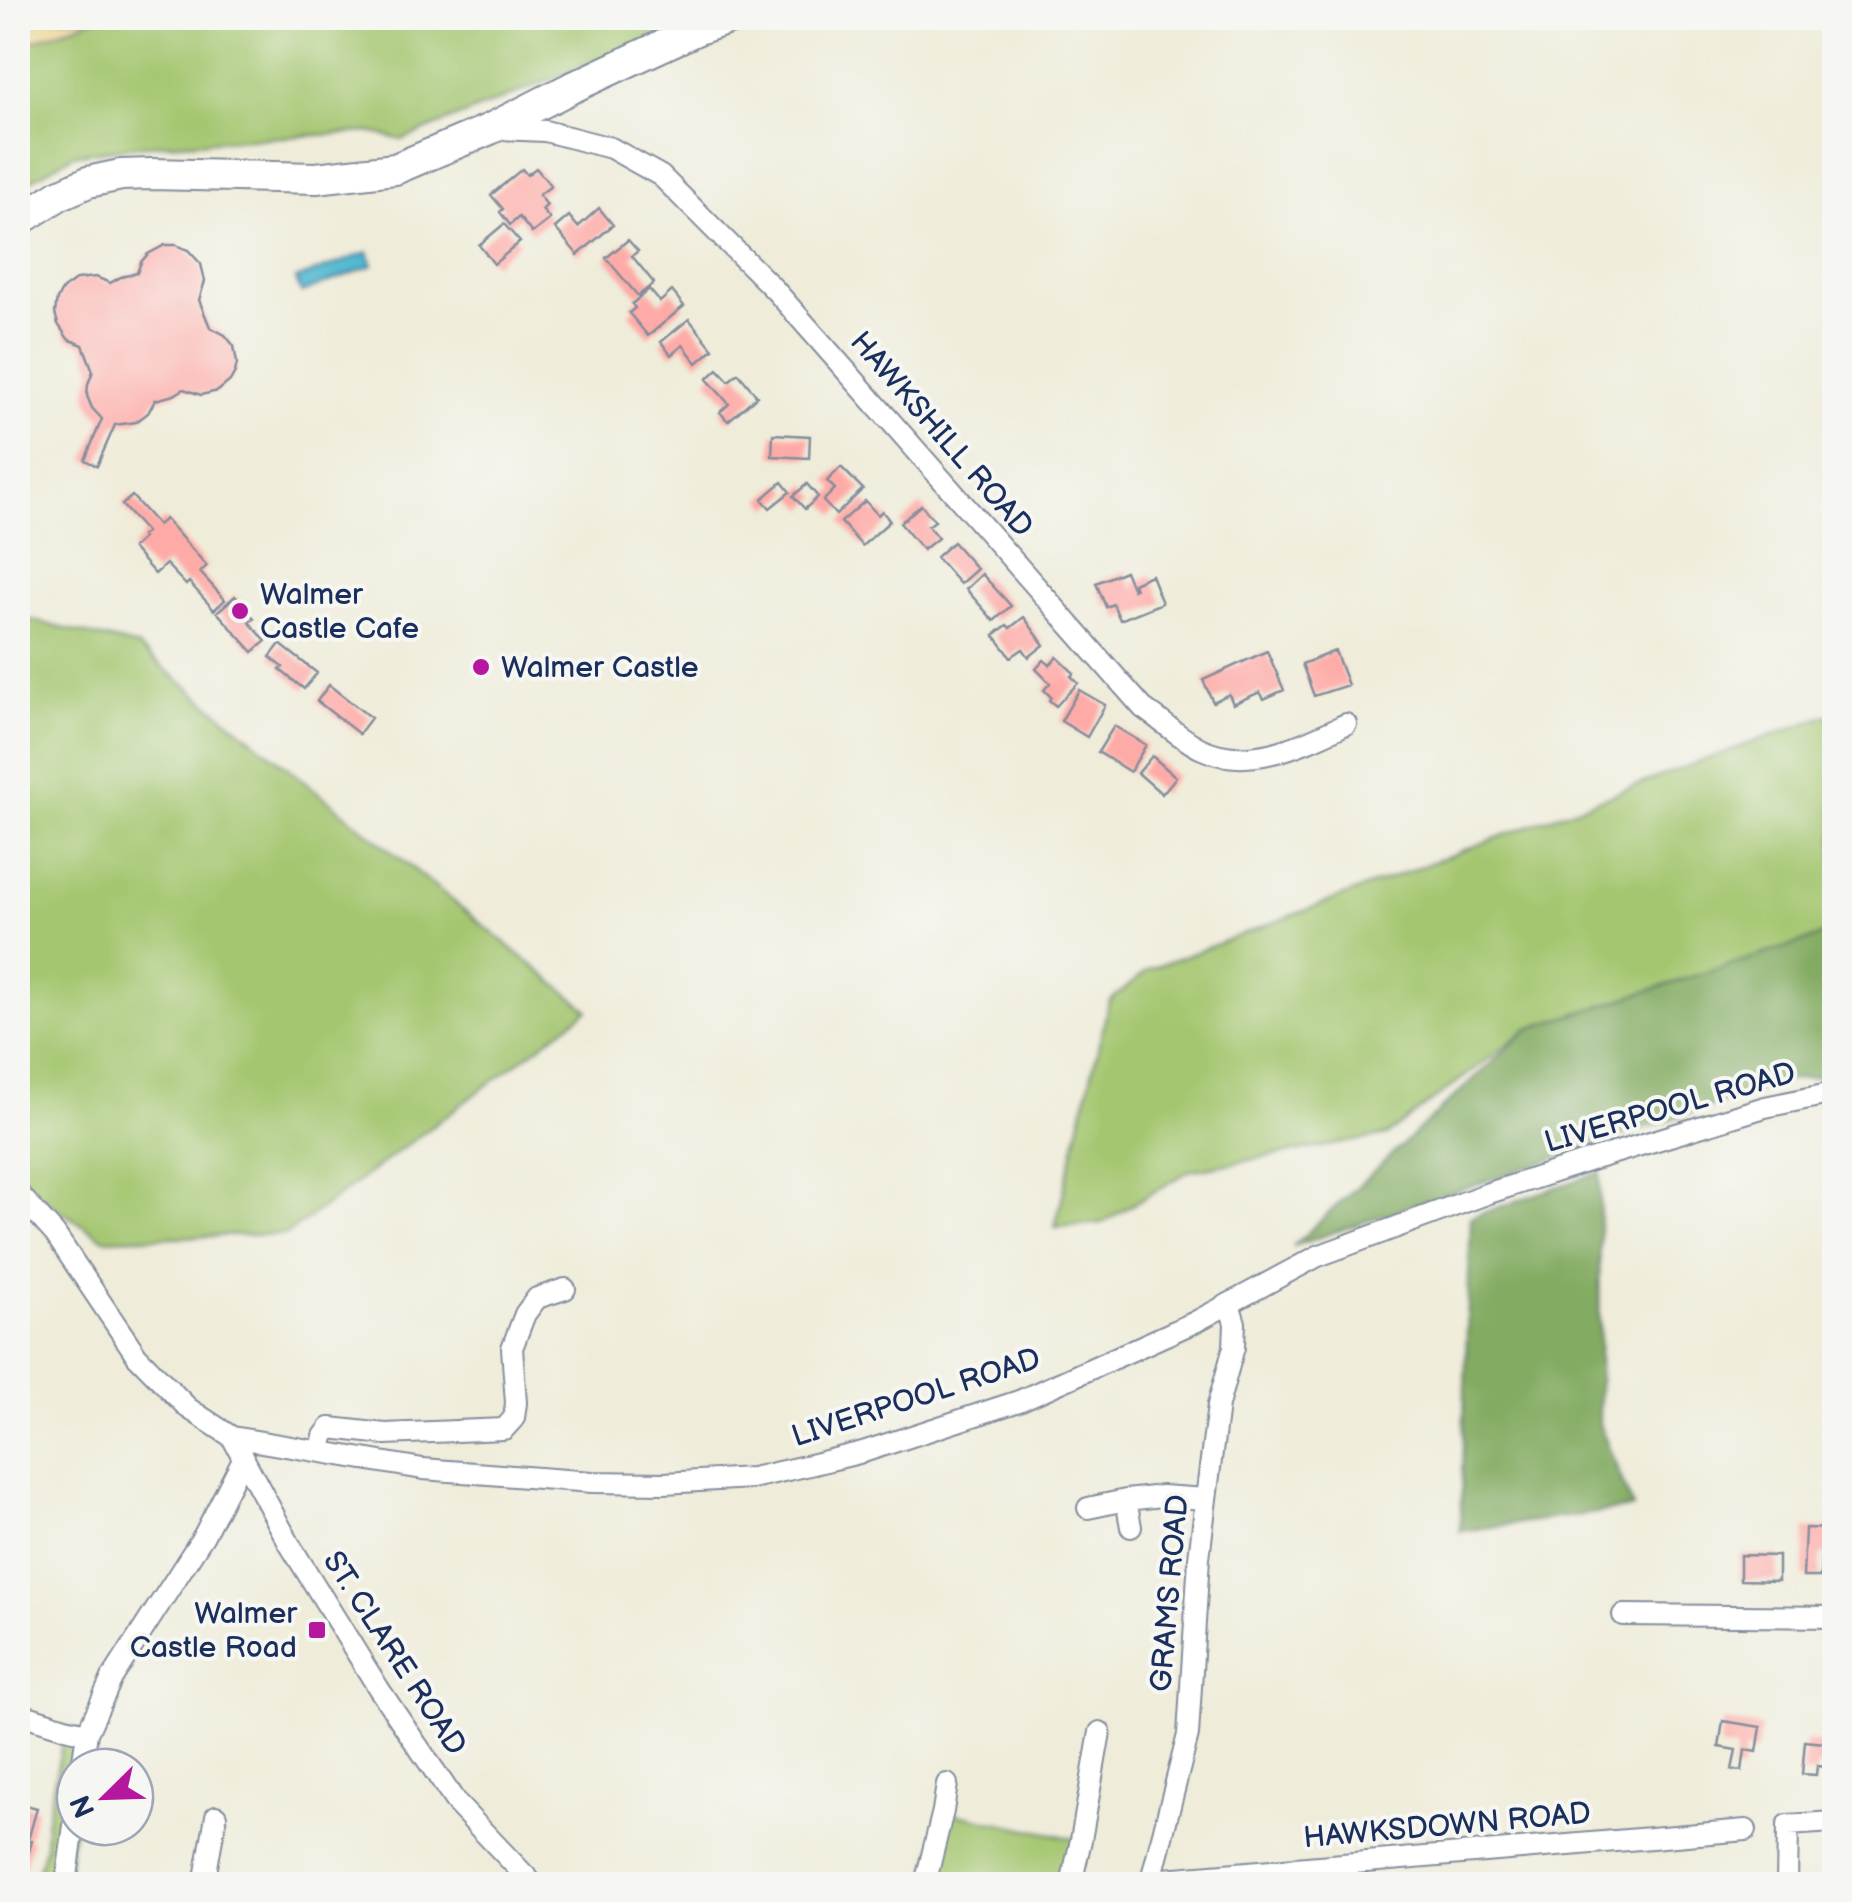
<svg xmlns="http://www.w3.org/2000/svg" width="1852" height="1902" font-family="'Balsamiq Sans',sans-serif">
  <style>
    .green { fill: #a4c66f; stroke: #607a66; stroke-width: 2.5 }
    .forest { fill: #83ab62; stroke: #4f6d60; stroke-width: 2.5 }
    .sand { fill: #eeda9e; stroke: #84847e; stroke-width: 2.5 }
    .water { fill: #51b8cf; stroke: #367496; stroke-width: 2.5 }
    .building { fill: #feaba7 }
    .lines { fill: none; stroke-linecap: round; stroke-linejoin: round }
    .street-casing { stroke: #858e9c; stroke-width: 24 }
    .secondary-casing { stroke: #858e9c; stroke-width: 34 }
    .street { stroke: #fff; stroke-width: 20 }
    .secondary { stroke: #fff; stroke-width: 30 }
    .poi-dot { fill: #b5179e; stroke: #f6f6f2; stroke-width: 4 }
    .labels { text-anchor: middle; stroke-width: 8; stroke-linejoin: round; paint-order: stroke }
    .street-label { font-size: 30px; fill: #1b2f5e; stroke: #f6f6f2 }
    .poi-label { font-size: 30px; fill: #1b2f5e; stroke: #f6f6f2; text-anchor: start }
  </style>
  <rect width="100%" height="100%" fill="#f6f6f2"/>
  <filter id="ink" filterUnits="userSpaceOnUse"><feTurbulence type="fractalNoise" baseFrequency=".01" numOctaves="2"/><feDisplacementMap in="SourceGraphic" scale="20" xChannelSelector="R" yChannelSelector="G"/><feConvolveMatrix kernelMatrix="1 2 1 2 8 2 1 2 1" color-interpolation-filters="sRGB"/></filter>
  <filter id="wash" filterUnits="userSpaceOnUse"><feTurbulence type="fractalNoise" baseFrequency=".0048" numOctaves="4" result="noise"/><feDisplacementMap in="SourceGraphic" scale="40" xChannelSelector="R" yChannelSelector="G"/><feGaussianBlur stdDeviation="2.25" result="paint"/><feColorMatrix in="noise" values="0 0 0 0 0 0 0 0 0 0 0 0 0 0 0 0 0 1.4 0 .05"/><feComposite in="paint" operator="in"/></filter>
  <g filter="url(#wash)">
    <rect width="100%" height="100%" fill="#efecd9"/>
    <!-- green -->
    <path class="green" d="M96,18H702L402,140L370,132L145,145L73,155L18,188V47Z
      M18,617L138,647L588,1010L287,1234L104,1239L18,1183Z
      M1834,713V932L1528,1029L1387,1135L1189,1171L1102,1223L1055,1227L1109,1002L1148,970C1377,884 1604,795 1834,713Z
      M65,1728L87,1733L75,1767V1818L66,1884H35L45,1846L46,1823Z
      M943,1811L1081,1840L1071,1884H925Z"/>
    <!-- forest -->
    <path class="forest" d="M1834,932V1075L1789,1080L1293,1246L1528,1029Z
      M1600,1172L1599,1424L1633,1508L1460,1531L1471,1217Z"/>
    <!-- sand -->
    <path class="sand" d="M18,18H95L18,47Z"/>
    <!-- water -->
    <path class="water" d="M368,252L373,265L301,293L296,279Z"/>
    <g id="blocks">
      <!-- building -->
      <path class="building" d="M536,168L551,186L539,195L547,205L542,210L550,219L532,233L519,217L510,225L500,212L503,209L491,195L522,169L527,175Z
        M599,208L613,225L578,255L555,228L569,216L578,227Z
        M504,224L520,242L494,264L479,245Z
        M628,240L638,251L632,256L654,283L638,296L606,258Z
        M165,245H176L188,250L201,264L205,281L199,300L210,327L225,335L234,346L237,363L235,372L230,381L218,391L201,395L184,389L174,395L155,400L148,413L136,422L115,425L97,466L85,460L102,419L92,408L87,396L88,384L93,371L83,345L68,339L58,324L55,313L57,299L63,289L77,279L96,277L110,283L121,277L137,273L141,262L148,254Z
        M649,289L660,302L672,291L684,306L648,336L629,313L635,308L632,304Z
        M689,319L713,349L697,363L683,345L671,355L661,342Z
        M718,369L729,381L738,373L757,396L728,421L720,412L729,404L707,379Z
        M773,434L810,436L809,458L772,456Z
        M841,467L863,489L836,515L823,501L835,489L827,481Z
        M782,482L790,492L770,508L762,499Z
        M807,484L818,497L805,509L793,496Z
        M132,496L158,525L165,519L207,566L200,572L225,600L214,610L189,582L186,585L166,564L155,574L132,548L143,538L141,536L146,532L122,505Z
        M865,501L878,515L882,511L890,521L862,546L841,522Z
        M921,505L935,521L928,526L938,538L923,550L900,523Z
        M953,542L977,569L960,584L936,557Z
        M1125,571L1133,590L1135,589L1133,583L1151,575L1162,603L1120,620L1113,604L1106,607L1096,583Z
        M982,574L1011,606L994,621L966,589Z
        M235,596L254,618L249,622L266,641L253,652L217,612Z
        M1024,617L1044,645L1029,657L1023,649L1011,657L994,635L1007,625L1010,628Z
        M280,644L317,673L304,689L280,670L283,667L270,657Z
        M1267,651L1284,690L1264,699L1260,692L1233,704L1229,694L1213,702L1203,680Z
        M1335,651L1348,685L1314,696L1302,664Z
        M1057,657L1074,673L1071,676L1078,683L1056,706L1049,700L1051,697L1044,690L1050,683L1036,669L1044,660L1050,665Z
        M329,685L371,718L359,734L317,701Z
        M1079,690L1105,705L1087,737L1061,721Z
        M1114,726L1146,745L1130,772L1098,752Z
        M1152,756L1176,777L1162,794L1138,773Z
        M1805,1528L1834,1529V1555H1821L1820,1577H1803Z
        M1740,1555L1778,1556V1581L1740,1580Z
        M1723,1721L1761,1727L1757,1752L1745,1750L1742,1771L1732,1770L1736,1750L1719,1747Z
        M1805,1741L1834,1744V1768L1817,1766L1816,1775L1802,1774Z
        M18,1803L37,1808L28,1840L32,1841L24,1870L28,1871L25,1884H18Z"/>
    </g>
  </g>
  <g filter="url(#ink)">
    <use href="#blocks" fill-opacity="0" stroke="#858e9c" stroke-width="2.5"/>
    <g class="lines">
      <!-- street casing -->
      <g class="street-casing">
        <path id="street" d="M499,129L545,131L611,148L661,176L775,290L1143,708C1162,721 1181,739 1202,749C1250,771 1303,744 1346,724
          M18,1193L55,1234L137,1356L188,1408L232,1437L423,1469L592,1482L664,1483L752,1478L814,1464L863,1452L1019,1401L1195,1322L1318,1256L1489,1193L1588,1161L1765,1107L1834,1093
          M232,1437L290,1545L379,1689L457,1804L533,1884
          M321,1451L324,1436L330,1428L385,1434L504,1429L514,1418L516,1403L512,1348L525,1314L537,1298L565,1289
          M1126,1500L1131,1527
          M1088,1508L1126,1500L1162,1496L1206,1499
          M1623,1615L1834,1617
          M18,1713L65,1728L87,1733
          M82,1767L87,1733L112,1678L204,1535L244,1457
          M1152,1880L1746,1830
          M66,1884L75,1818
          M204,1884L216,1816
          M925,1884L943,1811L947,1784
          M1071,1884L1081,1840L1100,1732
          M1150,1884L1188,1735L1199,1558L1206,1499L1218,1405L1234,1347L1235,1323L1229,1304
          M1787,1884L1788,1825L1834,1822"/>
      </g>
      <!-- secondary casing -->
      <g class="secondary-casing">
        <path id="secondary" d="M18,221L59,195L88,182L121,175L152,174L316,178L395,169L490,129L569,89L698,29L731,18"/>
      </g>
      <!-- street -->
      <use href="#street" class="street"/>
      <!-- secondary -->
      <use href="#secondary" class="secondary"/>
    </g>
  </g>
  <!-- markers -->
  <g class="poi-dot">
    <circle cx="240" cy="611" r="10"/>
    <circle cx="481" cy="667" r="10"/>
    <rect x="307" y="1620" width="20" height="20" rx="5"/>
  </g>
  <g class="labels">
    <!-- street labels -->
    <g class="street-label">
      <text transform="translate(942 434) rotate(49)" y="10">HAWKSHILL ROAD</text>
      <text transform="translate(1670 1107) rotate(-16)" y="10">LIVERPOOL ROAD</text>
      <text transform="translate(916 1397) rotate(-18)" y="10">LIVERPOOL ROAD</text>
      <text transform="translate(1169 1593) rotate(-85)" y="10">GRAMS ROAD</text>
      <text transform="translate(395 1653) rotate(57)" y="10">ST. CLARE ROAD</text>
      <text transform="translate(1447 1825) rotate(-5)" y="10">HAWKSDOWN ROAD</text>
    </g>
    <!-- poi labels -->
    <g class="poi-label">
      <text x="260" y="604">Walmer<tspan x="260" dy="34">Castle Cafe</tspan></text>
      <text x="501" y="677">Walmer Castle</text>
      <text x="297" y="1623" text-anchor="end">Walmer<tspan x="297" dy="34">Castle Road</tspan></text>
    </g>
  </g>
  <!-- margin -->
  <rect width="1852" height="1902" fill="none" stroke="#f6f6f2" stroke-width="60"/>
  <!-- north arrow -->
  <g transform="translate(105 1797) rotate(247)"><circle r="48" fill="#f6f6f2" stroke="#9ea6b7" stroke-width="2.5"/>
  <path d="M0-8L18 38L0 25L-18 38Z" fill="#b5179e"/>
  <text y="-15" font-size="28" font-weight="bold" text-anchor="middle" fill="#1b2f5e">N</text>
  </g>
</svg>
